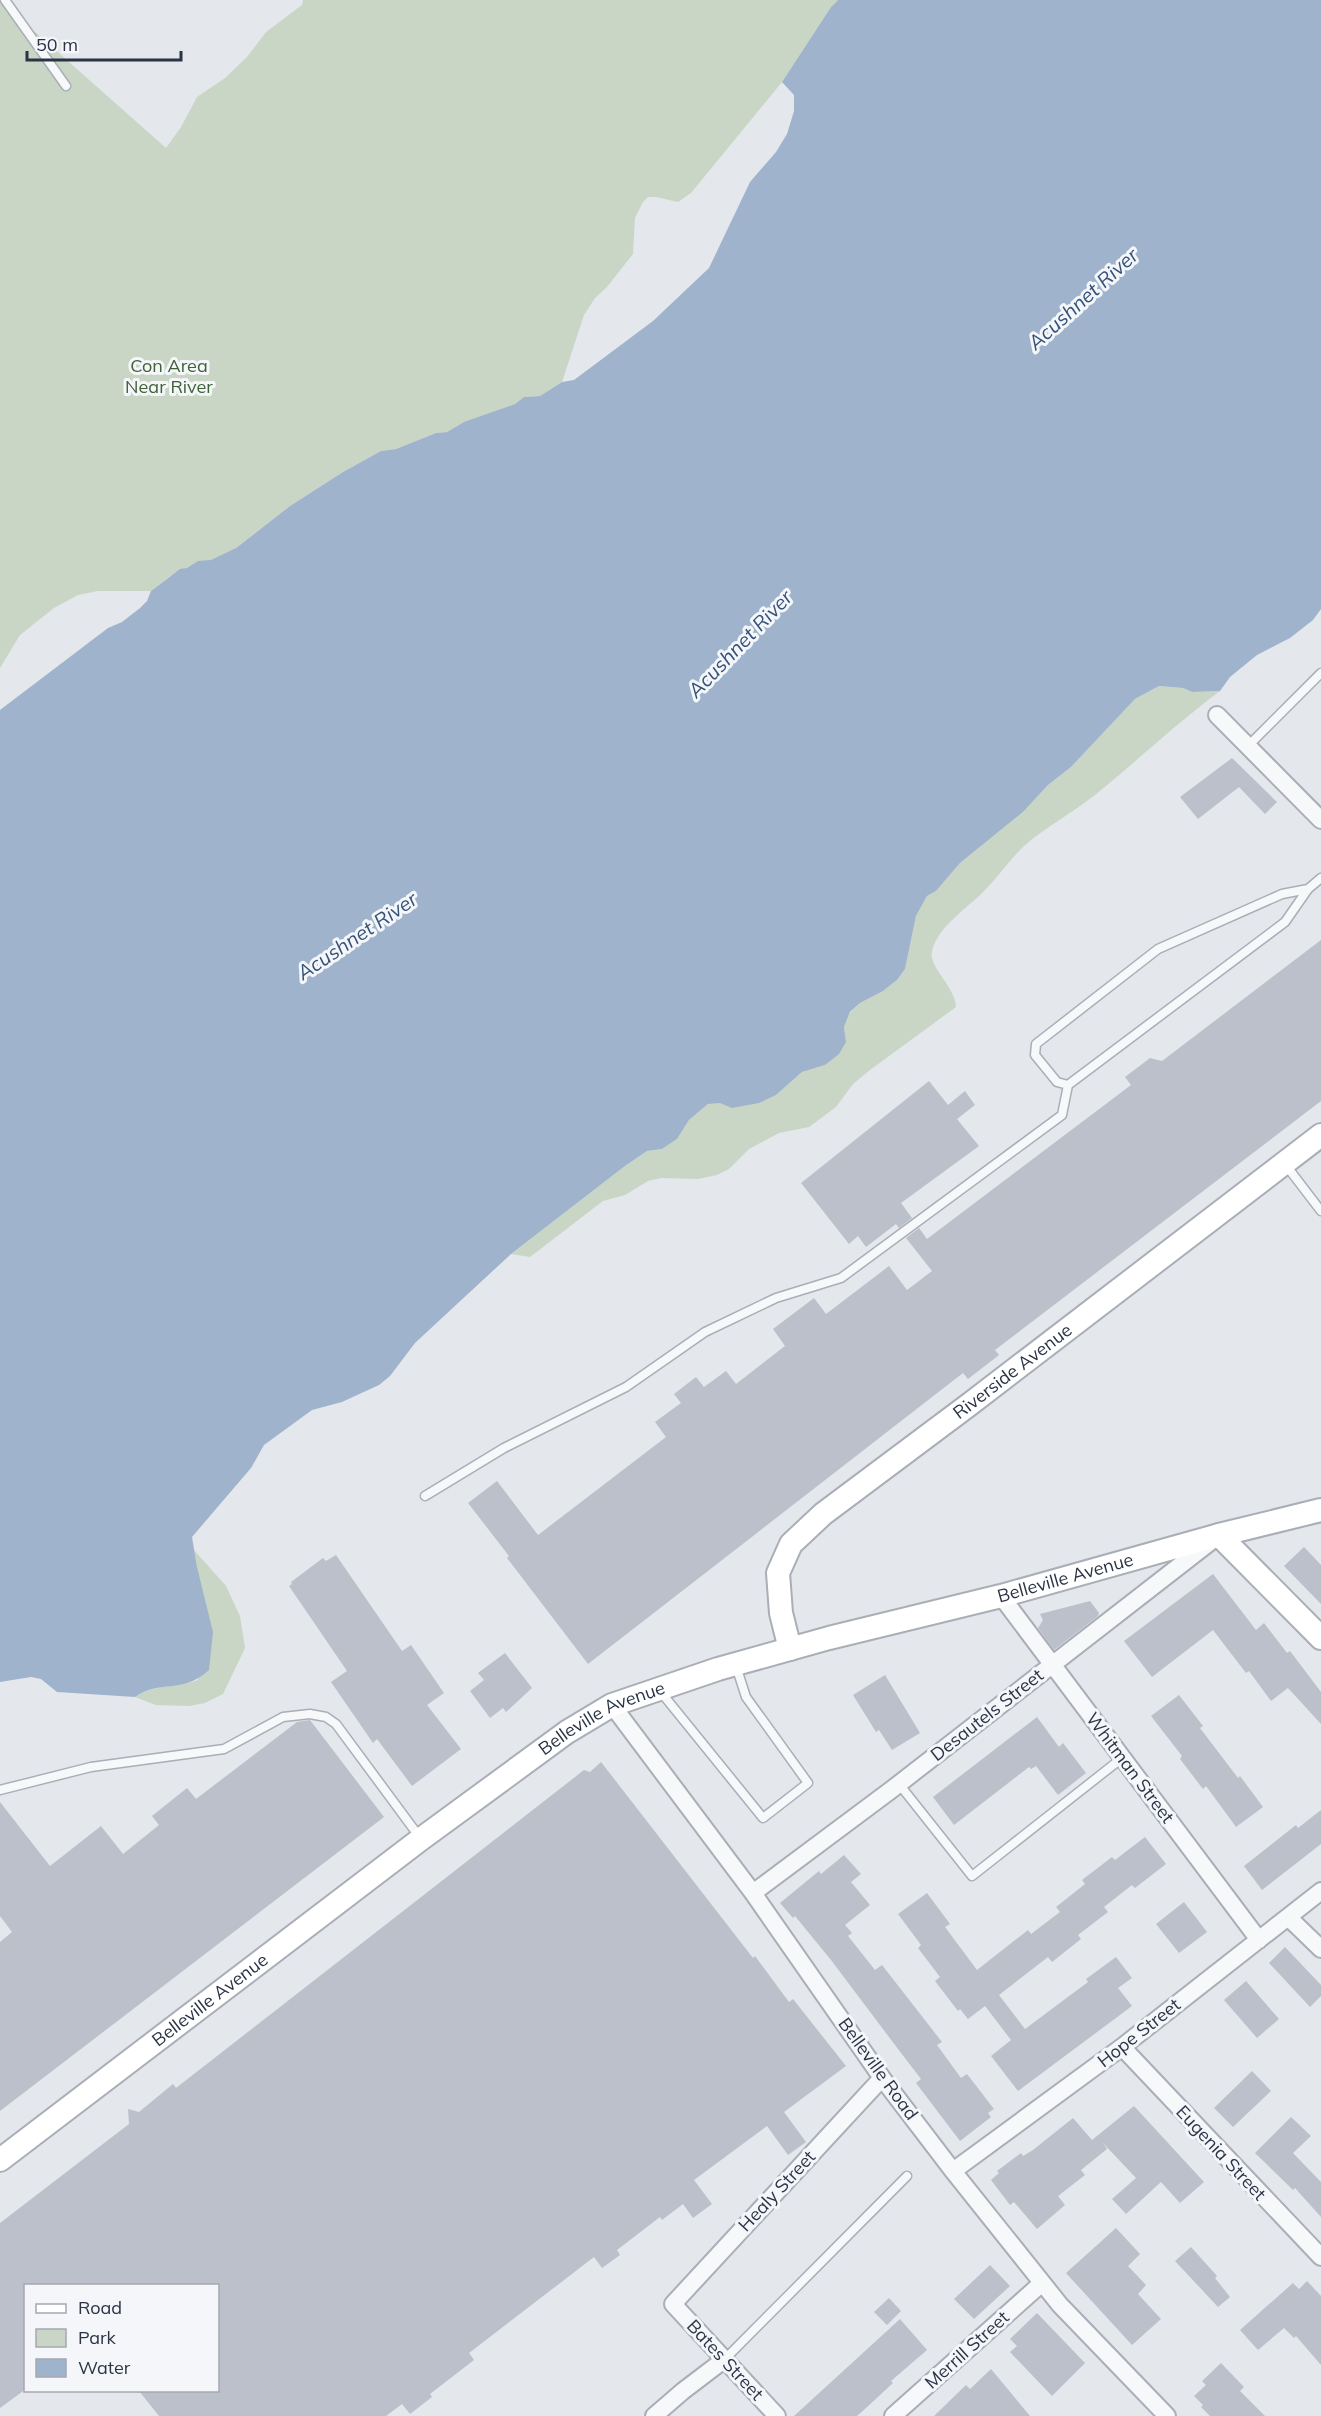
<svg xmlns="http://www.w3.org/2000/svg" width="1321" height="2416" font-family="Mulish,sans-serif">
  <style>
    .green { fill: #c9d6c5 }
    .water { fill: #9fb4cc }
    .building { fill: #bbc0ca }
    .lines { fill: none; stroke-linecap: round; stroke-linejoin: round }
    .lane-casing { stroke: #a9aeb7; stroke-width: 11 }
    .street-casing { stroke: #a9aeb7; stroke-width: 20 }
    .secondary-casing { stroke: #a9aeb7; stroke-width: 26 }
    .lane { stroke: #f7f8fa; stroke-width: 8 }
    .street { stroke: #f7f8fa; stroke-width: 16 }
    .secondary { stroke: #fff; stroke-width: 22 }
    .labels { text-anchor: middle; stroke-width: 6; stroke-linejoin: round; paint-order: stroke }
    .park-label { font-size: 18px; fill: #3f6138; stroke: #f4f6f9 }
    .street-label { font-size: 18px; fill: #2b3445; stroke: #f4f6f9 }
    .water-label { font-size: 20px; font-style: italic; fill: #34527a; stroke: #f4f6f9 }
  </style>
  <rect width="100%" height="100%" fill="#e4e7ec"/>
  <!-- green -->
  <path class="green" d="M303,0H838L831,7L782,82L691,193L678,202L656,197H648L643,202L635,218L633,254L607,287L595,298L584,315L562,382L540,396L524,397L515,404L463,423L447,432L436,433L396,449L381,451L343,472L290,506L228,554L170,576L151,591H98L78,595L54,608L20,635L0,668V1L166,148L181,127L197,97L225,78L247,57L266,32L302,5Z
    M1159,686L1183,688L1192,692L1220,691C1177,723 1137,761 1095,795C1072,813 1046,827 1024,846C1010,859 999,876 985,890C968,908 938,926 932,951C928,967 955,986 956,1007L870,1070L853,1084L836,1107L809,1127L779,1133L749,1149L729,1169L717,1175L698,1179L661,1178L648,1181L625,1195L603,1201L530,1257L511,1254L625,1166L647,1151L662,1149L677,1139L689,1120L708,1104L776,1095L802,1072L825,1065L846,1042L844,1027L850,1013L860,1003L883,991L897,980L905,969L916,916L927,896L936,891L960,863L1023,812L1048,785L1071,767L1135,699Z
    M194,1550L226,1586L240,1616L245,1648L223,1694L205,1703L189,1706L156,1705L135,1697C153,1684 178,1688 198,1680L197,1567Z"/>
  <!-- water -->
  <path class="water" d="M838,0H1321V609L1313,620L1290,638L1257,655L1230,677L1220,691L1192,692L1183,688L1159,686L1135,699L1071,767L1048,785L1023,812L960,863L936,891L927,896L916,916L905,969L897,980L883,991L860,1003L850,1012L844,1027L846,1042L839,1054L825,1065L802,1072L776,1095L759,1103L732,1108L720,1103L708,1104L689,1120L677,1139L662,1149L647,1151L625,1166L511,1254L415,1343L390,1376L379,1385L342,1402L312,1410L264,1445L251,1468L192,1537L197,1567L213,1632L209,1670C182,1695 160,1679 135,1697L57,1692L41,1679L31,1677L0,1682V710L108,628L122,622L140,608L147,601L151,591L180,569L187,568L198,561L211,560L236,548L290,506L343,472L381,451L396,449L436,433L447,432L464,422L515,404L524,397L540,396L562,382L574,380L653,321L709,268L750,182L776,152L787,134L794,111V95L782,82L831,7Z"/>
  <!-- building -->
  <path class="building" d="M1232,758L1277,802L1265,814L1239,787L1198,819L1180,797Z
    M1321,940V1101L995,1350L999,1355L968,1379L963,1373L588,1664L507,1558L509,1556L468,1503L497,1481L538,1535L666,1437L655,1422L681,1403L674,1394L696,1377L704,1387L726,1371L736,1384L785,1346L773,1329L814,1298L826,1314L889,1266L907,1290L932,1271L906,1238L919,1228L927,1239L1131,1085L1125,1077L1150,1058L1162,1061Z
    M929,1081L948,1105L965,1091L975,1105L957,1119L979,1146L901,1203L912,1218L899,1228L896,1224L866,1247L858,1236L849,1244L801,1183Z
    M1304,1547L1321,1565V1604L1284,1566Z
    M336,1555L402,1651L411,1645L444,1693L427,1705L461,1749L412,1786L377,1739L373,1743L331,1682L347,1671L289,1586L292,1584L291,1582L323,1558L326,1561Z
    M1213,1574L1256,1630L1264,1623L1287,1653L1290,1651L1321,1692V1724L1288,1688L1271,1701L1249,1671L1246,1673L1213,1630L1152,1677L1124,1641Z
    M1090,1601L1099,1613L1098,1616L1054,1650L1038,1628L1043,1620L1040,1614Z
    M505,1653L532,1688L506,1712L503,1708L490,1718L470,1691L484,1680L478,1673Z
    M885,1675L920,1733L892,1750L879,1730L876,1732L853,1695Z
    M1179,1695L1203,1726L1200,1728L1238,1778L1240,1776L1263,1807L1236,1827L1206,1786L1203,1789L1180,1759L1182,1756L1151,1716Z
    M1037,1717L1059,1747L1063,1743L1086,1773L1058,1795L1036,1766L1031,1769L1029,1767L954,1825L933,1797Z
    M310,1720L384,1817L0,2111V1942L12,1932L0,1916V1802L50,1866L101,1826L123,1854L159,1825L152,1816L187,1788L196,1799L297,1722Z
    M601,1762L753,1958L755,1956L789,2002L793,1999L846,2066L784,2112L806,2142L788,2155L767,2126L694,2180L712,2204L693,2218L683,2204L662,2220L660,2217L617,2250L620,2255L602,2268L594,2257L469,2353L474,2360L430,2394L432,2397L410,2414L402,2404L386,2416H159L139,2391H218V2286H26V2389L0,2408V2223L129,2124L128,2109L139,2112L173,2084L176,2088L584,1770L590,1772Z
    M1321,1810V1844L1262,1890L1244,1866L1296,1825L1298,1828Z
    M1145,1837L1166,1864L1135,1888L1132,1885L1104,1907L1108,1912L1078,1935L1081,1939L1052,1962L1048,1957L999,1995L1025,2029L1088,1982L1086,1979L1116,1957L1132,1978L1118,1988L1132,2006L1018,2091L991,2056L1011,2040L985,2006L968,2019L960,2009L958,2011L935,1981L940,1977L918,1948L921,1945L898,1914L927,1893L950,1924L945,1927L977,1970L1028,1930L1031,1934L1060,1912L1056,1907L1085,1884L1082,1880L1112,1857L1115,1860Z
    M844,1855L861,1874L851,1882L870,1905L845,1925L852,1933L848,1936L875,1970L882,1965L942,2042L937,2045L961,2078L967,2074L994,2109L988,2113L991,2117L960,2141L916,2083L921,2079L895,2045L831,1960L795,1916L793,1918L780,1903L819,1871L821,1874Z
    M1184,1902L1207,1932L1179,1953L1156,1924Z
    M1285,1947L1321,1985V1996L1310,2007L1269,1963Z
    M1246,1981L1279,2019L1257,2038L1224,2000Z
    M1252,2071L1271,2091L1233,2127L1214,2108Z
    M1134,2106L1204,2182L1180,2203L1161,2182L1126,2214L1112,2199L1136,2178L1103,2143L1107,2149L1081,2170L1085,2175L1058,2196L1065,2205L1037,2229L1014,2202L1010,2205L991,2180L999,2173L997,2171L1021,2153L1023,2156L1033,2150L1073,2118L1092,2140Z
    M1291,2117L1311,2136L1293,2153L1321,2182V2217L1295,2188L1293,2190L1255,2153Z
    M1116,2228L1140,2254L1128,2266L1146,2285L1138,2294L1161,2319L1132,2345L1066,2273Z
    M1191,2247L1217,2276L1215,2278L1230,2297L1218,2307L1175,2261Z
    M990,2265L1010,2286L974,2319L954,2299Z
    M1307,2281L1321,2296V2365L1296,2336L1294,2338L1284,2328L1258,2350L1240,2330L1293,2283L1299,2289Z
    M889,2298L901,2311L887,2325L874,2312Z
    M1037,2313L1085,2363L1052,2396L1010,2352L1017,2346L1010,2339Z
    M900,2319L927,2350L891,2381L893,2383L866,2408L857,2416H794Z
    M1221,2363L1244,2387L1240,2391L1265,2416H1210L1201,2407L1203,2405L1194,2396L1206,2385L1202,2381Z
    M991,2369L1030,2416H934L966,2385L970,2389Z"/>
  <g class="lines">
    <!-- lane casing -->
    <g class="lane-casing">
      <path id="lane" d="M5,0L66,86
        M1248,746L1321,673
        M1308,889L1282,894L1158,949L1036,1044L1035,1055L1057,1082L1068,1085L1285,922L1308,889L1321,878
        M1285,1164L1321,1211
        M425,1496L504,1448L626,1387L705,1332L776,1298L841,1278L1062,1115L1068,1085
        M660,1691L763,1818L808,1783L746,1697L736,1666
        M899,1784L972,1876L1122,1758
        M0,1790L91,1767L224,1749L283,1717L310,1714L326,1717L336,1724L421,1839
        M725,2359L907,2176"/>
    </g>
    <!-- street casing -->
    <g class="street-casing">
      <path id="street" d="M1217,715L1321,820
        M1001,1596L1259,1940
        M612,1705L753,1893L882,2078L953,2171L1060,2305L1167,2416
        M753,1893L891,1790L1214,1539
        M1288,1917L1321,1949
        M1122,2047L1321,2257
        M953,2171L1122,2047L1321,1891
        M654,2416L683,2391L725,2359
        M777,2416L673,2304L882,2078
        M893,2416L1042,2283"/>
    </g>
    <!-- secondary casing -->
    <g class="secondary-casing">
      <g id="secondary">
        <path d="M1219,1535L1321,1638"/>
        <path id="s1" d="M790,1649L781,1613L778,1573L791,1544L823,1514L970,1404L1321,1135"/>
        <path id="s2" d="M0,2160L421,1839L567,1732L612,1705L718,1669L829,1638L1001,1596L1219,1535L1321,1510"/>
      </g>
    </g>
    <!-- lane -->
    <use href="#lane" class="lane"/>
    <!-- street -->
    <use href="#street" class="street"/>
    <!-- secondary -->
    <use href="#secondary" class="secondary"/>
  </g>
  <g class="labels">
    <!-- park labels -->
    <g class="park-label">
      <text x="169" y="372">Con Area<tspan x="169" dy="21">Near River</tspan></text>
    </g>
    <!-- street labels -->
    <g class="street-label">
      <text dy="6" stroke="none"><textPath href="#s1" startOffset="390">Riverside Avenue</textPath></text>
      <text dy="6" stroke="none"><textPath href="#s2" startOffset="1234">Belleville Avenue</textPath></text>
      <text transform="translate(987 1715) rotate(-38)" y="6">Desautels Street</text>
      <text dy="6" stroke="none"><textPath href="#s2" startOffset="748">Belleville Avenue</textPath></text>
      <text transform="translate(1130 1768) rotate(53)" y="6">Whitman Street</text>
      <text dy="6" stroke="none"><textPath href="#s2" startOffset="264">Belleville Avenue</textPath></text>
      <text transform="translate(1139 2033) rotate(-38)" y="6">Hope Street</text>
      <text transform="translate(878 2069) rotate(54)" y="6">Belleville Road</text>
      <text transform="translate(1221 2153) rotate(47)" y="6">Eugenia Street</text>
      <text transform="translate(777 2191) rotate(-47)" y="6">Healy Street</text>
      <text transform="translate(967 2350) rotate(-42)" y="6">Merrill Street</text>
      <text transform="translate(725 2360) rotate(47)" y="6">Bates Street</text>
    </g>
    <!-- water labels -->
    <g class="water-label">
      <text transform="translate(1083 299) rotate(-42)" y="7">Acushnet River</text>
      <text transform="translate(740 644) rotate(-46)" y="7">Acushnet River</text>
      <text transform="translate(357 936) rotate(-34)" y="7">Acushnet River</text>
    </g>
  </g>
  <!-- legend -->
  <rect x="24" y="2284" width="195" height="108" fill="#f4f6f9" stroke="#a4a8b1" stroke-width="1.5"/>
  <rect x="36" y="2304" width="30" height="9" fill="#ffffff" stroke="#a4a8b1" stroke-width="1.5"/>
  <text x="78" y="2314" font-size="18" fill="#2b3445">Road</text>
  <rect x="36" y="2329" width="30" height="18" fill="#c9d6c5" stroke="#a4a8b1" stroke-width="1.5"/>
  <text x="78" y="2344" font-size="18" fill="#2b3445">Park</text>
  <rect x="36" y="2359" width="30" height="18" fill="#9fb4cc" stroke="#a4a8b1" stroke-width="1.5"/>
  <text x="78" y="2374" font-size="18" fill="#2b3445">Water</text>
  <!-- scale -->
  <path d="M27 51v9h154v-9" fill="none" stroke="#2b3445" stroke-width="3"/>
  <text x="36" y="51" font-size="18" fill="#2b3445" stroke="#f4f6f9" stroke-width="4.5" paint-order="stroke">50 m</text>
</svg>
